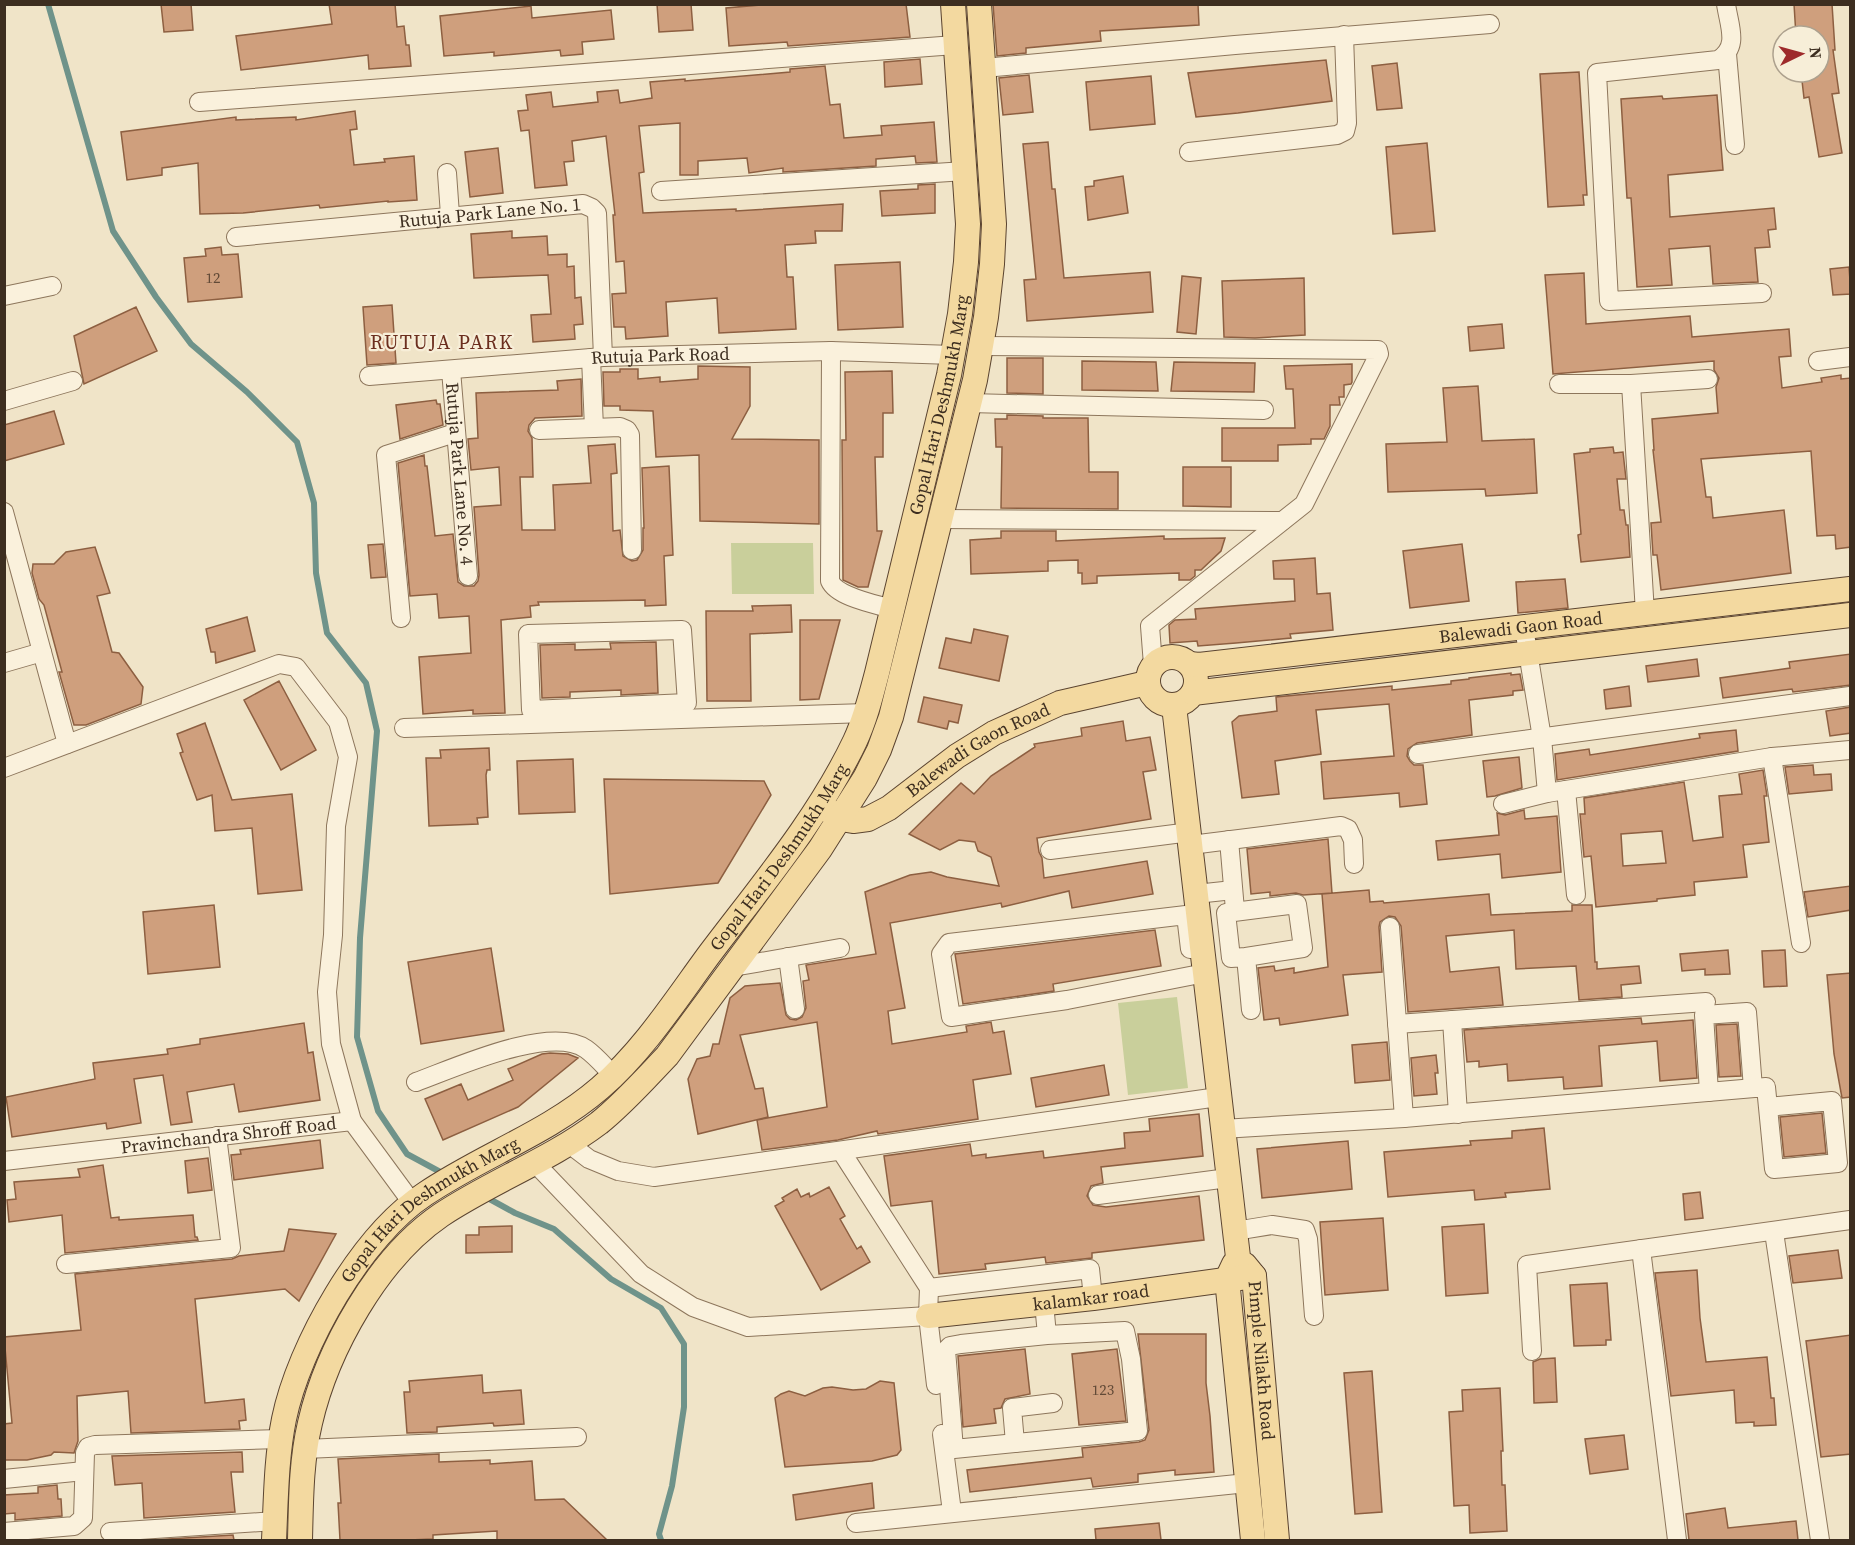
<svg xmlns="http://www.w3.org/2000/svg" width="1855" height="1545" font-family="'Source Serif 4',serif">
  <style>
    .green { fill: #c9cf9b }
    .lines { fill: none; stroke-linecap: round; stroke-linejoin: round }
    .stream { stroke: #6f938a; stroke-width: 6 }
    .building { fill: #cf9f7d; stroke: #8d5f41; stroke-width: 1.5; fill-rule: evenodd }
    .minor-casing { stroke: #8d765c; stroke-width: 20 }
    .major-casing { stroke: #5b4430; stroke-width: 26 }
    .minor { stroke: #faf1dc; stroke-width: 18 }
    .major { stroke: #f3d9a0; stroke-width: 24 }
    .labels { text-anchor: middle; stroke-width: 4.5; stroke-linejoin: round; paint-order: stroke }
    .number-label { font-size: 15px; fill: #624a37 }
    .street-label { font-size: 18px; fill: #3d2e20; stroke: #f7eed8 }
    .neighbourhood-label { font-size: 20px; letter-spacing: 1.5px; fill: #6b2e1e; stroke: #f7eed8 }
  </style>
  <rect width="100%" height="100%" fill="#f0e4c8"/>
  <!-- green -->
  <path class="green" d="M731,543H813L814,594H732Z
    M1177,997L1188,1088L1128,1095L1118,1003Z"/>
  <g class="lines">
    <!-- stream -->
    <path class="stream" d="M48,4L113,231L156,297L191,344L247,392L297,442L314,503L316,573L327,633L366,683L377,731L360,938L357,1037L378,1111L407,1154L444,1174
      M484,1196L515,1213L554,1229L611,1279L661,1308L684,1344V1407L672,1486L659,1534L661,1540"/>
  </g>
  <!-- building -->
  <path class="building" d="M161,4H191L193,30L164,32Z
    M329,4H395L397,27L404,26L406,45H409L411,66L369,69L368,55L241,70L236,36L332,24Z
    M657,4H691L693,30L659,32Z
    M771,4H906L910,37L788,46L787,42L729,46L726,8Z
    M993,4H1198L1199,25L1100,31L1101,41L1026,48V53L997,56Z
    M1794,4H1832L1835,50H1833L1839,93L1832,94L1842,153L1819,157L1809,97L1804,98L1801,72H1819V36H1796Z
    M531,6L532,18L611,10L614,39L582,42L583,54L561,56L560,50L494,56V52L444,56L440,16Z
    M920,59L922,84L885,87L884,62Z
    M1326,60L1332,101L1238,113L1196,117L1188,73Z
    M1397,63L1402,108L1377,110L1372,66Z
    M825,66L830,105L840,104L844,138L882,135L881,126L934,122L937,162L916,163L915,156L876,159V166L783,172V168L749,173L747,158L698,161V175H680V123L639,126L644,172L639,173L643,213L736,209V211L843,204L842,231H815L816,243L785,245L787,277H793L796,329L719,333L717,298L666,302L668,336L626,339L625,327H614L612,294L626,293L624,261L616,262L613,215H615L606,136L572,141L574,161L564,162L567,185L535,188L529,130L521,131L518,111L528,110L526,95L551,92L553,107L598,102L597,92L618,90L620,103L652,98L650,82L685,79V81L790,72V69Z
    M1579,72L1587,195H1583L1584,205L1548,207L1540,74Z
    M1029,75L1033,112L1003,115L999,78Z
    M1151,76L1155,124L1090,130L1086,82Z
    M1717,95L1723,170L1668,175L1670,217L1774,208L1776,229L1768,230L1770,247L1755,248L1758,282L1713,284L1710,246L1669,249L1672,285L1637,287L1631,198H1627L1621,99L1662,96L1663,99Z
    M355,111L357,129L350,130L354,165L385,162L384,159L414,156L417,200L388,202V201L320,208L319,205L243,213L200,214L198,163L162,168V175L127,180L121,132L236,117V120L296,117V120Z
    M1048,142L1052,189H1055L1064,278L1150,272L1153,312L1027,321L1024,280L1036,279L1023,144Z
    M1427,143L1435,231L1393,234L1386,147Z
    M498,148L503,193L470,197L465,152Z
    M1123,176L1128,213L1088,220L1085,187L1094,186V181Z
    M935,184V213L882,216L880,191L918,189V185Z
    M512,231V238L547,236L548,255L567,254V267L574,266L575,298L581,297L583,324L574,325L575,339L533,342L531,315L551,314L548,275L474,278L471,234Z
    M221,247L222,255L238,254L242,297L188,302L184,258L206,256L205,249Z
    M900,262L903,327L838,330L835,265Z
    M1849,267L1851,294L1833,295L1830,269Z
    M1584,273L1586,324L1690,316L1692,337L1789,329L1791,356L1779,357L1782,388L1822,382L1821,378L1841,375V379L1851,378V547L1836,549L1835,535L1817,536L1811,451L1701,459L1706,497H1711L1713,518L1784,510L1791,573L1661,590L1657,555H1653L1651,523L1661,522L1653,450H1654L1652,419L1718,413L1716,387L1719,378L1714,370V361L1553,374L1545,275Z
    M1182,276L1201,278L1196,334L1177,332Z
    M1304,278L1305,335L1255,338L1224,337L1222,281Z
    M392,305L396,363L367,365L363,307Z
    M136,307L157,351L84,384L74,336Z
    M1502,324L1504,348L1470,351L1468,327Z
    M1007,358H1043V394L1007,393Z
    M1082,361L1156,362L1158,391L1082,390Z
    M1174,362L1255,363L1254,392L1171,391Z
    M1352,364V382L1351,384L1344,385V397H1339L1340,405H1330V426L1324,439H1311V444L1278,445V461H1222V428H1295L1293,389H1286L1284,366Z
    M698,366L750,367V406L732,439L819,440V524L700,521L699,455L656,457L653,411L620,410V406H604L603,372H620V369H638V379L660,377V382L698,379Z
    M892,371L893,413H883V457H875L877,531H882L868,587H858L843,580L842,440H846L845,372Z
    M581,379L582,416L535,418L529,425L528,431L532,438L533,477H520L522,530H555L553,485L591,483L588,446L615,444L617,473L611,474L613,531L620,530L623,556L632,561L637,560L643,550V528H644L642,468L669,466L673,555L664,556L666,605L645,606V600L538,602L539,605L530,606L531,617L501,620L505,713L473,714V710L423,714L419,657L471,653L469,616L439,618L437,594L410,596L398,463L424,455L425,466H427L435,536L453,534L458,582L464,586H474L478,581L479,575L474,507L501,505L499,467L471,470L468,439L478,438L476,393L558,390L557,381Z
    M1478,386L1482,441L1534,439L1537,493L1486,496L1485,489L1388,492L1386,444L1447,442L1443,388Z
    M436,400L437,404H440L443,425L400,439L396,405Z
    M54,411L64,444L4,461V425Z
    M1007,415L1043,416V418H1088L1089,472H1118V509L1001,508L1002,447H996L995,419H1007Z
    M1613,447L1614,453L1623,452L1626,479H1617L1620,510H1624L1626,525H1628L1630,557L1581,562L1578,535L1581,534L1574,454L1590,452V449Z
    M1183,467H1231V507L1183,506Z
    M1001,531H1056V541L1164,536V539L1225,538L1221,551L1201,570H1195V576L1190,580H1179V573L1097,576V583L1082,584V573H1078V560L1048,561V571L971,574L970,540L1001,538Z
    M383,544L386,577L371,578L368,545Z
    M1462,544L1469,601L1410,608L1403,551Z
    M95,547L110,593L97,596L112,652L119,653L143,687L141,704L86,725H74L59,672H62L44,605L39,599L32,573L33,564H54L66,552Z
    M1315,558L1317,594L1330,593L1333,630L1290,634L1291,638L1236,643L1198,646L1197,641L1170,643L1169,625L1175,620L1196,619L1195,609L1295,601L1294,579H1274L1273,561Z
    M1565,579L1568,608L1518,613L1516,582Z
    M791,605L792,632L750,634L751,701H707L706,611H753L752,606Z
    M247,617L255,651L216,663L215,652H211L206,629Z
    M800,620H840L819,699L800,700Z
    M974,629L1008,636L999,681L939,668L946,638L971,643Z
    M656,642L658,693L621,695V690L570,692V697L542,698L540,645L575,644V650L611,649L610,643Z
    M1851,654V685L1793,692L1792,689L1723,698L1720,678L1790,668L1789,662Z
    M1697,659L1699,676L1648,682L1646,666Z
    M1511,673V675L1520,674L1523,690L1513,691V695L1469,700L1472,735L1417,743L1408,749L1407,756L1410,761L1414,765H1423L1427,804L1400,807L1399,793L1324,799L1321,762L1394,756L1389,704L1316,710L1321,754L1275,761L1279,794L1242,798L1232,722L1239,716L1277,711L1276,697L1392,686V690L1451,684V681L1469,679V678Z
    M279,681L316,750L281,770L244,700Z
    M1629,686L1631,706L1606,709L1604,690Z
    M924,697L962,705L958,723L949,721L947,729L918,722Z
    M1851,707V733L1830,736L1826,711Z
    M1123,721L1126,741L1150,737L1156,770L1143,772L1151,819L1037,838L1039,852L1042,858L1044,878L1147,861L1153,894L1072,908L1069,891L1002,907L1001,903L890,923L905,1008L888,1011L892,1044L967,1032L966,1026L991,1022L993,1033L1004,1031L1011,1074L973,1080L978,1119L878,1134L877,1131L838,1140L762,1150L757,1120L827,1107L817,1022L740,1035L755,1089L763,1088L768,1117L698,1134L688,1079L697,1059L710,1056L713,1044H719L730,998L745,986L780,983L786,1015L790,1019L796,1020L802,1017L806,1008L803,981L809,980L806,965L876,954L865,892L910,875L931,872L947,877L999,886L991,857L978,851L975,842L959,840L940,850L909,834L961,783L974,794L991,776L1035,747L1034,744L1082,736L1081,728Z
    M205,723L232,800L292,794L302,890L258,894L252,828L215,831L212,795L197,800L180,753L183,752L177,734Z
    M1736,730L1738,751L1557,780L1555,754L1589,749L1590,755L1700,738L1699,734Z
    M489,748L490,770H487L486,775L488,817L477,818L478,824L429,826L426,758H441L440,750Z
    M1519,757L1522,788L1495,796L1487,797L1483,761Z
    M573,759L575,812L519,814L517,761Z
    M1813,765L1814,775L1831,774L1832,790L1789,794L1785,767Z
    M1763,770L1767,796H1764L1769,842L1743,845L1747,877L1694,882L1695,895L1657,899V901L1596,907L1591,856L1584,857L1580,814H1585L1584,798L1684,782L1693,841L1723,837L1719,796L1742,794L1739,774ZM1662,831L1666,863L1623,866L1621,834Z
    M604,779L764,781L771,795L718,883L610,894Z
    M1524,810L1525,819L1557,816L1561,872L1502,878L1500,854L1438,860L1436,841L1499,835L1497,813L1505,815Z
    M1328,839L1332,893L1303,895L1296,893L1270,896V892L1251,894L1247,849Z
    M1851,886V910L1808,917L1804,892Z
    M1369,890L1370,902L1383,901L1384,903L1489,894L1491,915L1572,911V905H1592L1595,962H1597V969L1639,966L1641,983L1621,985L1622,997L1579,1000L1576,966L1516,969L1514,930L1446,936L1450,972L1499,967L1503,1005L1408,1012L1401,926L1395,917L1389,916L1380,922L1379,927L1382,972L1343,975L1348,1015L1280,1025L1279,1018L1264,1020L1258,968L1274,966L1275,971L1294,968V973L1328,967L1322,894Z
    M214,905L220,967L148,974L143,912Z
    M1155,930L1161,966L1053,984L1054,991L963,1004L955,954Z
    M491,948L504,1031L421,1044L408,962Z
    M1728,950L1730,974L1705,975V969L1682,971L1680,954Z
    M1785,950L1787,986L1764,987L1762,951Z
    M1851,973V1097L1842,1098L1834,1054L1827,975Z
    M1641,1018L1642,1024L1693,1020L1697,1078L1660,1081L1657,1041L1599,1046L1602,1086L1564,1089L1563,1077L1508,1081L1507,1064L1479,1067V1061L1467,1062L1464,1030Z
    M304,1023L308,1053L313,1052L320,1100L239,1112L234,1084L187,1092L192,1122L171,1125L163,1075L134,1079L141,1123L107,1129L106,1123L12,1137L6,1097L95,1079L93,1063L168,1054L167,1049L200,1044V1039Z
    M1737,1024L1741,1076L1719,1077L1716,1025Z
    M1387,1042L1390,1080L1355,1083L1352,1045Z
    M550,1053L568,1054L578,1058L518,1107L443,1140L425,1099L461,1084L468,1100L513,1080L508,1069L542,1054Z
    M1436,1055L1438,1073H1435L1437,1094L1414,1096L1411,1058Z
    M1104,1065L1109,1095L1036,1107L1031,1078Z
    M1822,1113L1826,1153L1784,1157L1780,1117Z
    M1199,1114L1203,1156L1101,1167L1103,1183L1091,1186L1087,1196L1093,1205L1106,1207L1199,1196L1204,1240L1092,1253V1258L1046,1263L1045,1257L985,1264L986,1269L939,1274L932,1201L891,1206L884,1156L970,1144L972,1156L986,1154V1158L1043,1151L1044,1158L1125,1148L1124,1133L1150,1131L1149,1119Z
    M1544,1128L1550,1189L1505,1193L1506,1197L1475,1200L1474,1190L1388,1197L1384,1152L1471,1145L1470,1141L1512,1138V1131Z
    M320,1140L323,1168L234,1180L231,1155L241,1154L240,1150Z
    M1348,1141L1352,1189L1262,1198L1257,1149Z
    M208,1158L212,1190L188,1193L185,1161Z
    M103,1165L111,1218L119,1217V1220L193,1215L195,1237H197L198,1240L65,1253L62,1215L9,1222L7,1200L16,1199L14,1182L80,1177L78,1169Z
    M829,1187L845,1216L840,1219L857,1249L861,1246L870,1262L821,1290L775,1206L784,1201L782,1198L797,1189L801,1197L809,1193L810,1197Z
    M1700,1192L1703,1218L1685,1220L1683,1194Z
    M1383,1218L1388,1290L1325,1295L1320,1222Z
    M1484,1224L1488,1293L1446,1296L1442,1227Z
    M512,1226V1252L466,1253V1235H479V1227Z
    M289,1229L336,1234L299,1301L285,1289L195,1299L205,1403L244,1399L246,1420L239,1421L240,1429L131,1433L128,1391L77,1396L78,1441L74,1453L54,1452L51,1455L27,1460H4V1424L12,1423L4,1337L81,1330L75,1274L232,1259L239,1256L284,1251Z
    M1838,1250L1842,1278L1793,1283L1789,1256Z
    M1697,1270L1700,1318L1706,1362L1767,1357L1771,1398H1774L1776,1425L1754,1426V1422L1736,1423L1734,1390L1671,1396L1655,1273Z
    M1607,1283L1611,1340H1606V1345L1574,1346L1570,1285Z
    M1138,1334H1206V1383L1210,1416L1214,1472L1175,1475V1470L1138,1474V1482L1093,1487L1091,1478L970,1492L967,1470L1083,1457L1082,1448L1139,1442L1145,1440L1149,1430Z
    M1851,1335V1454L1821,1457L1806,1341Z
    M1025,1349L1030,1394L1005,1399L1001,1408L994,1409L996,1423L963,1427L958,1356Z
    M1117,1349L1126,1421L1079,1425L1072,1354Z
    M1555,1358L1557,1402L1534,1403L1533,1362L1540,1359Z
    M1372,1371L1382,1512L1355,1514L1344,1373Z
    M482,1375L483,1393L521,1390L524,1424L494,1426L493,1423L437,1427V1432L407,1433L404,1392H410L409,1381Z
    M880,1381L894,1383L901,1450L897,1455L872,1461L785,1467L775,1398L781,1394L789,1391L805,1396L823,1388L832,1387L853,1390L866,1389Z
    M1500,1388L1503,1451H1501L1502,1485H1505L1507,1531L1470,1533L1469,1505L1454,1506L1449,1412L1463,1411L1462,1390Z
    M1624,1435L1628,1469L1590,1474L1585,1439Z
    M242,1452L243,1472H231L235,1512L144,1518L142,1483L115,1485L112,1456Z
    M439,1454V1462L490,1460V1464L532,1461L535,1500L564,1499L607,1540H497V1531L433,1535V1539L409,1540H340L338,1503H341L338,1459Z
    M872,1483L874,1508L796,1520L793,1495Z
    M57,1485L58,1499H61L62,1516L15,1520V1513L4,1514V1495L38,1493V1487Z
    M1725,1508L1728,1528L1796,1521L1798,1540H1689L1686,1514Z
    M1159,1523L1161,1540H1096L1095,1529Z
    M233,1535L234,1540H152Z"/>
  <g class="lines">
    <!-- minor casing -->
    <g class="minor-casing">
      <g id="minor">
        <path d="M1726,4C1729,26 1740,47 1718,60L1597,73L1609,301L1762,293"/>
        <path d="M1727,54L1735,145"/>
        <path d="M984,68L1235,45L1490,24"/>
        <path d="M199,102L955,45"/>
        <path d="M1189,152L1337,135L1345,131L1347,123L1344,35"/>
        <path d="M447,173L450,215"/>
        <path d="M661,191L965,171"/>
        <path id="s1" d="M236,237L583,204L592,208L597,213L603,357"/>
        <path d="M4,296L52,286"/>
        <path d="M981,346L1378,350L1379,354L1304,504L1150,626L1153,665"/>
        <path d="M831,351L830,581C837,597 875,604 892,609"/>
        <path d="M591,358L594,428"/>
        <path d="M1818,361L1850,357"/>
        <path id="s2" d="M451,370L468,576"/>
        <path id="s3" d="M369,376L603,357L831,351L953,355"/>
        <path d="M1559,384H1631L1708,379"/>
        <path d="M1631,384L1645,613"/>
        <path d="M4,401L73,381"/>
        <path d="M969,403L1264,410"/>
        <path d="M539,430L620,427L627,430L630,435L632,550"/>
        <path d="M4,512L67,744"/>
        <path d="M941,519L1282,521"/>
        <path d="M401,618L386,455L455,433"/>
        <path d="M682,630L687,703L531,710L528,634Z"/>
        <path d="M1526,640L1542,738L1547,793"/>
        <path d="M4,663L42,652"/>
        <path d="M404,728L866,713"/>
        <path d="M1418,754L1850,696"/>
        <path d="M1772,757L1801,943"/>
        <path d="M4,768L279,664L296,667L338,722L348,757L336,826L333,935L327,992L331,1044L352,1121"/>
        <path d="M1566,790L1576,895"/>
        <path d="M1503,804L1547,793L1772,757L1850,750"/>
        <path d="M1229,840L1235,910"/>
        <path d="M1191,845L1341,826L1348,829L1353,840L1354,864"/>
        <path d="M1050,850L1190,832"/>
        <path d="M1196,894L1233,890"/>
        <path d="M1390,927L1404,1118"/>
        <path d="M1190,949L1186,915L949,943L941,954L951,1017L1067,1000L1205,973"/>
        <path d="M788,957L795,1009"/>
        <path d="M1246,957L1231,958L1226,913L1297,904L1303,948L1246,957L1251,1010"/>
        <path d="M733,967L840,948"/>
        <path d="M1452,1020L1458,1114"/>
        <path d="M1397,1024L1706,1002"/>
        <path d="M416,1082C455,1068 550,1024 586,1049C596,1056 605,1067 613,1075"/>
        <path d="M1709,1092L1704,1015L1747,1012L1753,1088"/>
        <path d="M1222,1129L1404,1118L1766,1087L1774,1169L1838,1163L1832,1101L1768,1107"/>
        <path d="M568,1143L589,1159L618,1171L654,1177L1218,1097"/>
        <path d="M841,1151L929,1288L928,1316L936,1385"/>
        <path id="s4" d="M4,1161L352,1121L413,1204"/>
        <path d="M534,1162L641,1274L693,1307L748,1327L928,1316"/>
        <path d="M1098,1195L1228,1178"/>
        <path d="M1235,1231L1272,1225L1305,1230L1308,1239L1314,1316"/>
        <path d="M1774,1232L1820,1540"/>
        <path d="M1641,1249L1677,1540"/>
        <path d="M66,1264L231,1248L217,1136"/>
        <path d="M929,1288L1090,1269L1093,1298"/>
        <path d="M1044,1303L1047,1335L1125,1331L1131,1359L1138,1431L954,1449L946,1350L950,1346L961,1344L1047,1335"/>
        <path d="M1532,1351L1527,1265L1850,1220"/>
        <path d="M942,1434L952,1512"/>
        <path d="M1015,1443L1012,1408L1053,1403"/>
        <path d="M305,1449L577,1437"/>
        <path d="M4,1479L84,1471"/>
        <path d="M856,1523L1247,1483"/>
        <path d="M4,1532L74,1526L83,1518L85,1453L88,1447L95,1445L280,1439"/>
        <path d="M110,1532L275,1521"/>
      </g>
    </g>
    <!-- major casing -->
    <g class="major-casing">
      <g id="major">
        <circle cx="1172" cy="681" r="24"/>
        <path id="s5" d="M1190,664L1199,665L1850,589"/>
        <path d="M1193,693L1850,615"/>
        <path d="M1174,706L1238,1257"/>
        <path id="s6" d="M831,812L841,819L853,821L868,819L889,808L957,756L994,733L1060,703L1147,683"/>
        <path d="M1234,1264L1227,1279L1253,1540"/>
        <path id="s7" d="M1245,1265L1254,1276L1277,1540"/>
        <path id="s8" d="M928,1316L1093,1298L1254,1276"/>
        <path id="s9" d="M274,1540C276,1500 276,1459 284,1419C299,1346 361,1236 425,1194C481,1156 548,1133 600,1088C643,1051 675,1001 708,956C760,887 818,819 855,741C865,720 871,696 877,673L949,375L960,314L966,262L968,224L953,4"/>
        <path d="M300,1540C301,1501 301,1461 310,1423C327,1349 378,1258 441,1215C492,1181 550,1160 599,1123C624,1103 645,1079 667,1056L820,849L865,778L879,750L891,717L975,380L986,317L992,264L994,224L979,4"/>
      </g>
    </g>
    <!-- minor -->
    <use href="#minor" class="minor"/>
    <!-- major -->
    <use href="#major" class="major"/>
  </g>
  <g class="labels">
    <!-- number labels -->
    <g class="number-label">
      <text x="213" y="283">12</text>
      <text x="1103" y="1395">123</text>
    </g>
    <!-- street labels -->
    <g class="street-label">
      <text dy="6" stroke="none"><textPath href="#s1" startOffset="255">Rutuja Park Lane No. 1</textPath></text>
      <text dy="6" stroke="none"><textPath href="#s3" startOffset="292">Rutuja Park Road</textPath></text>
      <text dy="6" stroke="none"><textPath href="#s9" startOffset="1376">Gopal Hari Deshmukh Marg</textPath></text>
      <text dy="6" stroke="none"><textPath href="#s2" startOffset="104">Rutuja Park Lane No. 4</textPath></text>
      <text dy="6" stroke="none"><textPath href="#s5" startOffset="333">Balewadi Gaon Road</textPath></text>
      <text dy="6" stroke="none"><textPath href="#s6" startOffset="170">Balewadi Gaon Road</textPath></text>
      <text dy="6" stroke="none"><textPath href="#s9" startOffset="890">Gopal Hari Deshmukh Marg</textPath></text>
      <text dy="6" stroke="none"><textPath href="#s4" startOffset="226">Pravinchandra Shroff Road</textPath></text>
      <text dy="6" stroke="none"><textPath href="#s9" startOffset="386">Gopal Hari Deshmukh Marg</textPath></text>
      <text dy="6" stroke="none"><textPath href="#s8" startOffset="164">kalamkar road</textPath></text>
      <text dy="6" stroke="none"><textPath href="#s7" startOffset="99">Pimple Nilakh Road</textPath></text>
    </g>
    <!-- neighbourhood labels -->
    <g class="neighbourhood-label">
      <text x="442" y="349">RUTUJA PARK</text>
    </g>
  </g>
  <!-- border -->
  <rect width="1855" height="1545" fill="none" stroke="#3d2e20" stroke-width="12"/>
  <!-- north arrow -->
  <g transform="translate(1801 54) rotate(85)"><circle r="28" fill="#f7eed8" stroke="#ada18e" stroke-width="1.5"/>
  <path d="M0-4.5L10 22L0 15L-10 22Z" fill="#9e2a2b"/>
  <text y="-9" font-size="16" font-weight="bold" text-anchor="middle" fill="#3d2e20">N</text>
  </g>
</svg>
